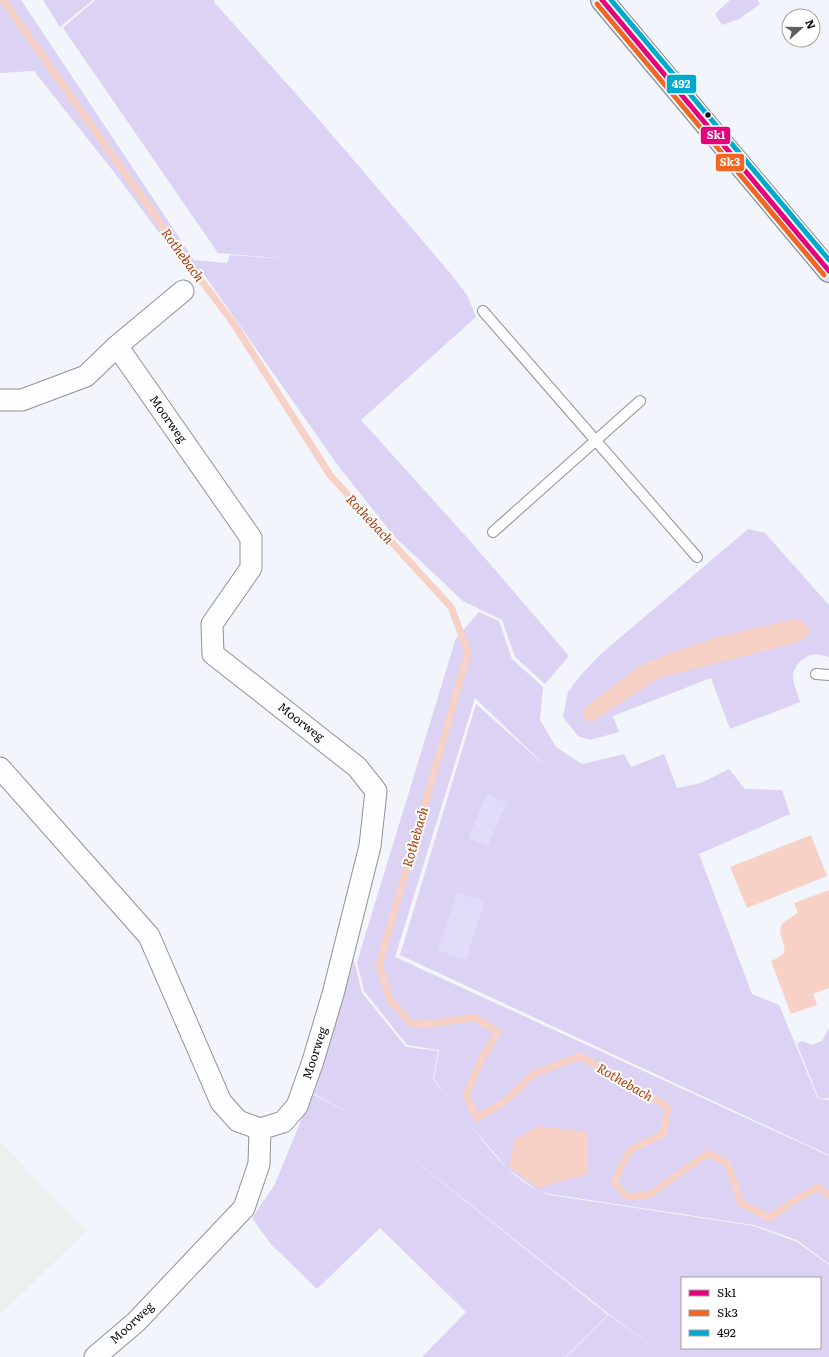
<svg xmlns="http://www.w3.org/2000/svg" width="829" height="1357" font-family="Literata,serif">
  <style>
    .industrial { fill: #eaf1ee }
    .green { fill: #dbd2f4; fill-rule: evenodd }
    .pitch { fill: #e0dcf7 }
    .water { fill: #f8d1c6 }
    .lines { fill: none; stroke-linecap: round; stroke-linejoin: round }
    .stream { stroke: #f8d1c6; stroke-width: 7 }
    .service-casing { stroke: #919295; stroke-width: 12 }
    .minor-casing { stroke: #919295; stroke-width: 23 }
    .primary-casing { stroke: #7e7f82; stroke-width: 24 }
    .service { stroke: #fdfeff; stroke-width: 10 }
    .minor { stroke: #fdfeff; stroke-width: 21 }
    .primary { stroke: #d8e0ed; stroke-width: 22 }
    .bus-1-casing { stroke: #fff; stroke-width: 8 }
    .bus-2-casing { stroke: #fff; stroke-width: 8 }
    .bus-3-casing { stroke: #fff; stroke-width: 8 }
    .bus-1 { stroke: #e5007d; stroke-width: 5 }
    .bus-2 { stroke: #f26522; stroke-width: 5 }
    .bus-3 { stroke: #00a9ce; stroke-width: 5 }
    .bus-dot { fill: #0e0e0e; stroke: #fff; stroke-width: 1.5 }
    .labels { text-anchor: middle; stroke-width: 4; stroke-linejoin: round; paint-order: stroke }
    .street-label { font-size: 12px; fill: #0e0e0e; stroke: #fff }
    .water-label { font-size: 13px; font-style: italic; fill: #aa3c0d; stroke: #fff }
    .line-badge { stroke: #fff; stroke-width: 1.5 }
    .badge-label { font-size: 11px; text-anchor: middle; font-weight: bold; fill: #fff }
  </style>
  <rect width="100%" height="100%" fill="#f2f5fc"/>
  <!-- industrial -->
  <path class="industrial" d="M0,1142L86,1231L0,1315Z"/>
  <!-- green -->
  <path class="green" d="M0,0H21L194,260L227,263L230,255L288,259L218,253L63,28L95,0H215L214,2L321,122L451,274L467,295L476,317L361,420L471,542L569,656L545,684L515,657L502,620L463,601L395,537L339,467L203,273L194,280L117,176L34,71L0,73Z
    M43,0H93L60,27Z
    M730,0H757L760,4L739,19L722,25L715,14Z
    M748,529L765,533L829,605V657C825,656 821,655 817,654C805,654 792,666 793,679C794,686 798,695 800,702L730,729L711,678L613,716L619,732L590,740L578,736L563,717L568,692L580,676L601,654Z
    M479,612L499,621L512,659L543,687L540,720L556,747L582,764L624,754L631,767L664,754L677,788L701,783L729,769L745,789L782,790L790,814L699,854L752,994L779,1005L818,1099L829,1100V1155L400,955L476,704L549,769L475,698L395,957L829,1156V1264L797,1240L754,1225L550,1194L537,1190L508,1169L467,1121C491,1150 513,1184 550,1195L754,1226L797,1242L829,1265V1357H566L609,1315L660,1352L609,1314L361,1118L314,1094L354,960L362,993L406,1047L438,1051L433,1079L449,1099L434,1079L439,1050L407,1045L364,991L357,962L456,638ZM682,1278H820V1348H682Z
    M829,1028V1098L819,1099L797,1044L802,1041L812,1045L822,1041Z
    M312,1094L361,1118L608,1315L565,1357H422L466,1312L380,1228L317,1289L270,1243L252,1218L274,1186Z"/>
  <!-- pitch -->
  <path class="pitch" d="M487,794L506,803L488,846L468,838Z
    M457,892L485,902L466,960L437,950Z"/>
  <!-- water -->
  <path class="water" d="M793,619L803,621L809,629L808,636L799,642L659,678L593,721L585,720L583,709L639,666L673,652L714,638Z
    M811,835L827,876L747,908L730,867Z
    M829,890V988L813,994L817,1005L791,1014L771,961L778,958L784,953C784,953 785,947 784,947C783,938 776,930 784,922C789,918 792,918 798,912L794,903Z
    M539,1126L588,1132L587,1174L538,1188L510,1167L514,1140Z"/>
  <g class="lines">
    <!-- stream -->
    <path class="stream" d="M3,0L191,267L234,324L330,475L451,607L468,652L379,965L390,1000L412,1024L437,1023L474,1017L498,1032L482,1058L466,1095L477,1118L504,1102L533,1074L580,1056L668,1107L663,1134L630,1150L614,1181L626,1197L649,1195L708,1153L728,1164L741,1203L769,1218L795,1200L818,1187L829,1195"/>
    <!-- service casing -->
    <g class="service-casing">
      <path id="service" d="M483,311L697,557
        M493,532L640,401
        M816,674L829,675"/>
    </g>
    <!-- minor casing -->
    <g class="minor-casing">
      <path id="minor" d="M0,400H22L86,376L117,346L183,291
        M0,768L149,936L221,1102L238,1121L260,1129L283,1122L297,1106L313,1061L333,994L370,846L376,791L357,767L213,654L212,624L251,568V538L117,346
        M95,1357L136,1322L244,1208L259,1164L260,1129"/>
    </g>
    <!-- primary casing -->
    <g class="primary-casing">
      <path id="primary" d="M602,0L829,271"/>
    </g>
    <!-- service -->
    <use href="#service" class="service"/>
    <!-- minor -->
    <use href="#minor" class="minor"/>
    <!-- primary -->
    <use href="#primary" class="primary"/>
    <!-- bus-1 casing -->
    <g class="bus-1-casing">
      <path id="bus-1" d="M602,0L829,271"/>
    </g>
    <!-- bus-2 casing -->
    <g class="bus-2-casing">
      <path id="bus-2" d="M597,4L824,275"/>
    </g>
    <!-- bus-3 casing -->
    <g class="bus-3-casing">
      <path id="bus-3" d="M611,0L829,260"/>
    </g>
    <!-- bus-1 -->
    <use href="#bus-1" class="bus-1"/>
    <!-- bus-2 -->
    <use href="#bus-2" class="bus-2"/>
    <!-- bus-3 -->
    <use href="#bus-3" class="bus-3"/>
  </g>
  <!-- markers -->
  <circle class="bus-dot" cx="708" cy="115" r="3.5"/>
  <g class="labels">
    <!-- street labels -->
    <g class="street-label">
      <text transform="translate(168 419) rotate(55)" y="4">Moorweg</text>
      <text transform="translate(301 722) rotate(38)" y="4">Moorweg</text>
      <text transform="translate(315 1053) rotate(-72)" y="4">Moorweg</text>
      <text transform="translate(132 1323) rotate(-43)" y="4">Moorweg</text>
    </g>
    <!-- water labels -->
    <g class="water-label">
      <text transform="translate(183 255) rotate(54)" y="5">Rothebach</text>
      <text transform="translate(370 519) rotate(47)" y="5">Rothebach</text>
      <text transform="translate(415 837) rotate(-74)" y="5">Rothebach</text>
      <text transform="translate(625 1082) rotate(30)" y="5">Rothebach</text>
    </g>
  </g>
  <g class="line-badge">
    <rect x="666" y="74" width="31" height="20" rx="4" fill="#00a9ce"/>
    <rect x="700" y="126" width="31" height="19" rx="4" fill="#e5007d"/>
    <rect x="715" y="153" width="30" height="19" rx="4" fill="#f26522"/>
  </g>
  <g class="badge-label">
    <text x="681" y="88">492</text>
    <text x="716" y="139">Sk1</text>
    <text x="730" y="166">Sk3</text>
  </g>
  <!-- legend -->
  <rect x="681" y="1277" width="140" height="72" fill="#ffffff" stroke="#9f9f9f"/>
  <rect x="689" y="1290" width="20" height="6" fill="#e5007d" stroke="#9f9f9f"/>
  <text x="717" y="1297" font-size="12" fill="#0e0e0e">Sk1</text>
  <rect x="689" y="1310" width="20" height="6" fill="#f26522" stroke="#9f9f9f"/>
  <text x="717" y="1317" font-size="12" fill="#0e0e0e">Sk3</text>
  <rect x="689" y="1330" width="20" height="6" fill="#00a9ce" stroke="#9f9f9f"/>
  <text x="717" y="1337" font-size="12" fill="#0e0e0e">492</text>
  <!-- north arrow -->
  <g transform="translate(801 28) rotate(69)"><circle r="19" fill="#ffffff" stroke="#9f9f9f"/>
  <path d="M0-3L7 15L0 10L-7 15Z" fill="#5e5f61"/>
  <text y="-6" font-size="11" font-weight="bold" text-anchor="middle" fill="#0e0e0e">N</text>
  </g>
</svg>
